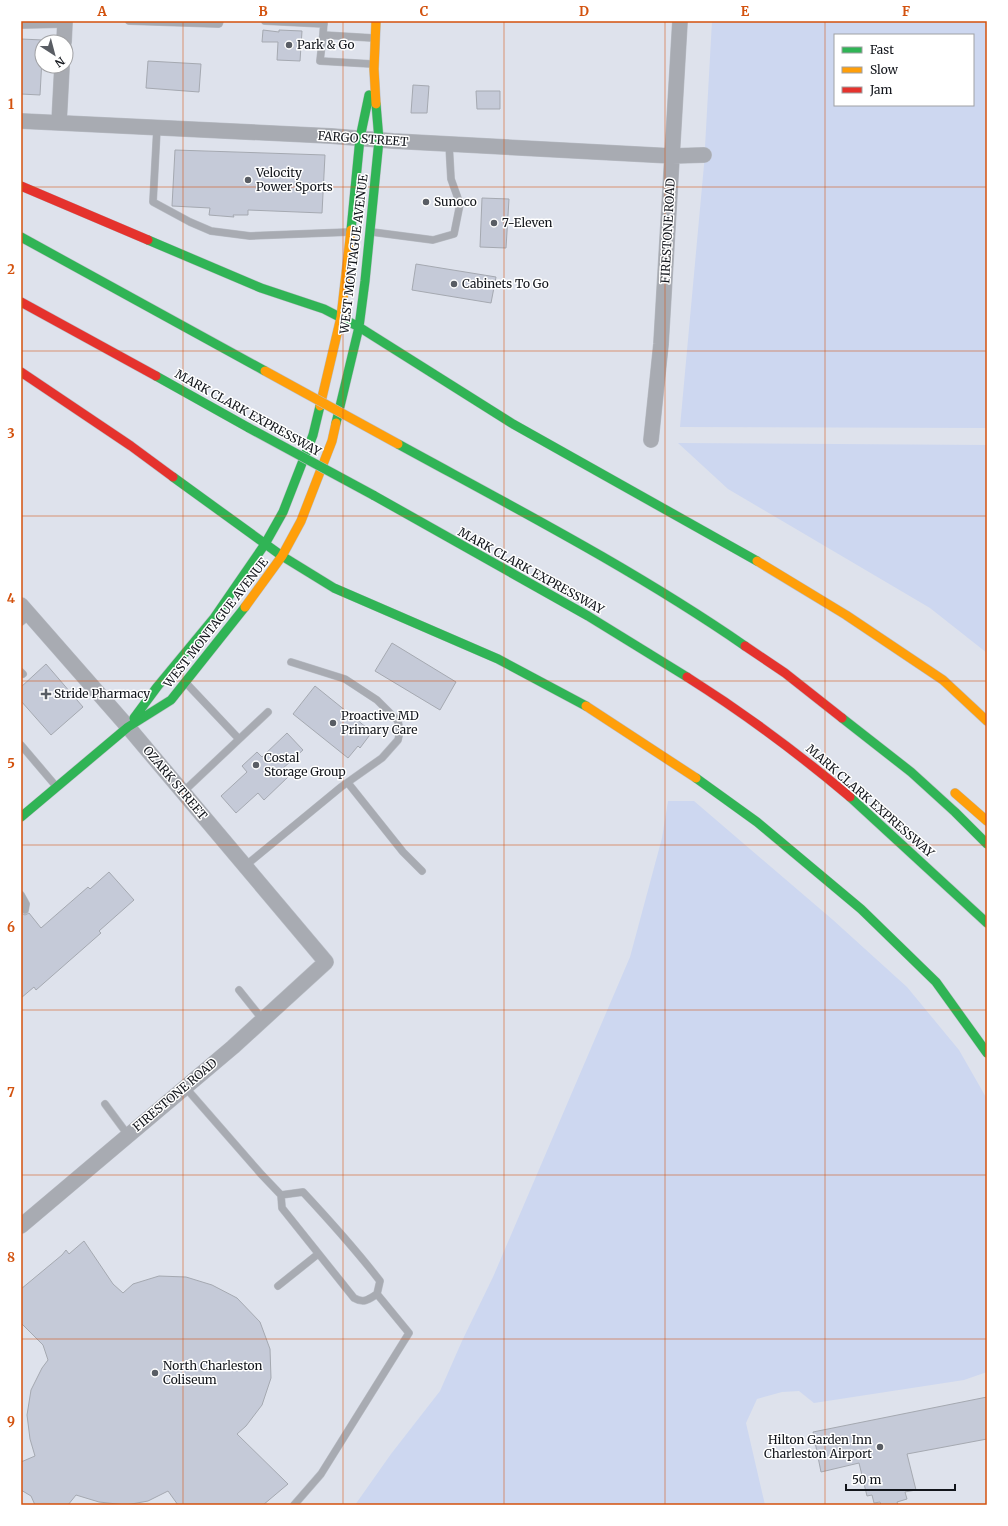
<svg xmlns="http://www.w3.org/2000/svg" width="1008" height="1526" font-family="Merriweather,serif">
  <style>
    .green { fill: #cdd7f0; fill-rule: evenodd }
    .building { fill: #c5cad8; stroke: #a5a9b1 }
    .lines { fill: none; stroke-linecap: round; stroke-linejoin: round }
    .lane-casing { stroke: #babec6; stroke-width: 8 }
    .street-casing { stroke: #babec6; stroke-width: 16 }
    .fast-casing { stroke: #babec6; stroke-width: 10 }
    .slow-casing { stroke: #babec6; stroke-width: 10 }
    .jam-casing { stroke: #babec6; stroke-width: 10 }
    .lane { stroke: #a8abb2; stroke-width: 7 }
    .street { stroke: #a8abb2; stroke-width: 15 }
    .fast { stroke: #30b455; stroke-width: 9 }
    .slow { stroke: #ff9f0a; stroke-width: 9 }
    .jam { stroke: #e5322d; stroke-width: 9 }
    .fast-bridge-casing { stroke: #babec6; stroke-width: 10; stroke-linecap: butt }
    .slow-bridge-casing { stroke: #babec6; stroke-width: 10; stroke-linecap: butt }
    .fast-bridge { stroke: #30b455; stroke-width: 9 }
    .slow-bridge { stroke: #ff9f0a; stroke-width: 9 }
    .grid { fill: none; stroke: #d3520e; stroke-width: 1; stroke-opacity: 0.55 }
    .poi-dot { fill: #595d64; stroke: #fff; stroke-width: 1.5 }
    .labels { text-anchor: middle; stroke-width: 3; stroke-linejoin: round; paint-order: stroke }
    .poi-label { font-size: 12px; fill: #12151b; stroke: #fff; text-anchor: start }
    .street-label { font-size: 12px; fill: #12151b; stroke: #fff }
    .neatline { fill: none; stroke: #d3520e; stroke-width: 1.5 }
    .grid-label { font-size: 13px; text-anchor: middle; font-weight: bold; fill: #d3520e }
  </style>
  <rect width="100%" height="100%" fill="#dee2ec"/>
  <!-- green -->
  <path class="green" d="M712,21H987V428L680,427L704,165ZM835,35H973V105H835Z
    M678,443L987,445V653L930,608L728,489Z
    M668,801H694L833,920L907,987L959,1050L987,1099V1372L964,1380L814,1403L799,1391L782,1392L757,1399L746,1423L765,1505H355L391,1454L440,1391L462,1341L493,1277L630,957L662,838Z"/>
  <!-- building -->
  <path class="building" d="M263,30L279,32V30L302,31L300,61L277,60L278,42H262Z
    M21,39L43,40L40,95L21,94Z
    M148,61L201,64L199,92L146,88Z
    M413,85L429,86L427,113H411Z
    M476,91H500V109H477Z
    M175,150L325,155L322,213L248,210V215H233L234,217L209,215L210,208L172,206Z
    M482,198L509,199L506,248L480,247Z
    M416,264L496,277L491,303L412,290Z
    M392,643L456,682L440,710L375,671Z
    M46,664L83,707L51,735L21,701V687Z
    M315,686L372,732L360,748L358,746L348,758L293,714Z
    M287,733L303,750L281,770L288,777L264,800L258,793L236,813L221,796L247,772L242,766L257,752L262,757Z
    M109,872L134,900L99,931L101,933L36,990L34,987L21,998V913L25,915L29,913L41,928L88,887L90,889Z
    M84,1241L113,1284L123,1293L133,1284L159,1276L186,1277L212,1285L237,1298L260,1322L270,1349L271,1378L262,1405L246,1426L237,1434L288,1484L263,1505H178L168,1491L148,1501L126,1505L99,1502L76,1495L68,1505H35L31,1496L21,1490V1462L35,1456L30,1439L27,1415L31,1390L42,1368L48,1360L43,1345L21,1323V1289L62,1255L66,1250L69,1254Z
    M987,1397V1439L907,1454L916,1490L905,1492L907,1499L897,1502L898,1505H881L880,1502L874,1503L872,1495L867,1496L859,1463L821,1472L813,1432Z"/>
  <g class="lines">
    <!-- lane casing -->
    <g class="lane-casing">
      <path id="lane" d="M129,21L219,24L220,21
        M265,21L324,24
        M324,21L323,35L373,38
        M21,25L65,24
        M323,35L320,61L372,64
        M157,128L153,202L190,222L211,231L250,236L350,232
        M372,232L433,240L454,234L460,204L451,179L449,144
        M21,622L30,615
        M21,672L23,674
        M187,684L239,739
        M21,745L55,785
        M348,783L403,852L422,871
        M183,792L268,712
        M245,866L341,787L382,758L398,740L400,731L398,721L377,700L345,679L291,662
        M21,895L26,904L25,910
        M239,990L263,1020
        M185,1087L261,1174L281,1195L303,1192C330,1221 356,1250 380,1281L377,1294L409,1333L321,1474L294,1505
        M105,1104L128,1135
        M281,1195L282,1208L354,1298C364,1304 369,1299 377,1294
        M278,1286L318,1254"/>
    </g>
    <!-- street casing -->
    <g class="street-casing">
      <path id="street" d="M64,42L65,21
        M21,121L331,136L393,141L672,156L704,155
        M59,123L62,66
        M651,440L661,344L680,21
        M21,605L128,727L326,962L233,1047L21,1226"/>
    </g>
    <!-- fast casing -->
    <g class="fast-casing">
      <path id="fast" d="M351,230L360,138L369,95
        M21,237L265,371
        M148,240L261,288L324,309L359,327
        M359,327L513,424L757,561
        M156,376L249,428
        M336,423L359,327L365,281L379,140L376,104
        M398,444C515,508 635,570 745,646
        M173,477L282,556
        M373,495L588,616L687,677
        M282,556L334,588L498,659L586,706
        M134,718L157,687L214,618L265,544L283,512L313,435L320,406
        M842,718L911,772L955,812L987,844
        M696,778L757,822L861,909L936,982L987,1053
        M850,797L987,923
        M21,817L128,727L171,700L245,607"/>
    </g>
    <!-- slow casing -->
    <g class="slow-casing">
      <path id="slow" d="M376,21L374,69L376,104
        M320,406L341,317L351,230
        M757,561L846,615L943,680L987,721
        M245,607L282,556L301,521L332,441L336,423
        M586,706L696,778
        M955,793L987,821"/>
    </g>
    <!-- jam casing -->
    <g class="jam-casing">
      <path id="jam" d="M21,186L148,240
        M21,302L156,376
        M21,372L131,446L173,477
        M745,646L785,673L842,718
        M687,677C744,713 799,754 850,797"/>
    </g>
    <!-- lane -->
    <use href="#lane" class="lane"/>
    <!-- street -->
    <use href="#street" class="street"/>
    <!-- fast -->
    <use href="#fast" class="fast"/>
    <!-- slow -->
    <use href="#slow" class="slow"/>
    <!-- jam -->
    <use href="#jam" class="jam"/>
    <!-- fast-bridge casing -->
    <g class="fast-bridge-casing">
      <path id="fast-bridge" d="M249,428L373,495"/>
    </g>
    <!-- slow-bridge casing -->
    <g class="slow-bridge-casing">
      <path id="slow-bridge" d="M265,371L398,444"/>
    </g>
    <!-- fast-bridge -->
    <use href="#fast-bridge" class="fast-bridge"/>
    <!-- slow-bridge -->
    <use href="#slow-bridge" class="slow-bridge"/>
  </g>
  <!-- grid -->
  <path class="grid" d="M183,21V1505M343,21V1505M504,21V1505M665,21V1505M825,21V1505M21,187H987M21,351H987M21,516H987M21,681H987M21,845H987M21,1010H987M21,1175H987M21,1339H987"/>
  <!-- markers -->
  <g class="poi-dot">
    <circle cx="289" cy="45" r="4"/>
    <circle cx="248" cy="180" r="4"/>
    <circle cx="426" cy="202" r="4"/>
    <circle cx="494" cy="223" r="4"/>
    <circle cx="454" cy="284" r="4"/>
    <path d="M44 688h4v4h4v4h-4v4h-4v-4h-4v-4h4z"/>
    <circle cx="333" cy="723" r="4"/>
    <circle cx="256" cy="765" r="4"/>
    <circle cx="155" cy="1373" r="4"/>
    <circle cx="880" cy="1447" r="4"/>
  </g>
  <g class="labels">
    <!-- poi labels -->
    <g class="poi-label">
      <text x="297" y="49">Park &amp; Go</text>
      <text x="256" y="177">Velocity<tspan x="256" dy="14">Power Sports</tspan></text>
      <text x="434" y="206">Sunoco</text>
      <text x="502" y="227">7-Eleven</text>
      <text x="462" y="288">Cabinets To Go</text>
      <text x="54" y="698">Stride Pharmacy</text>
      <text x="341" y="720">Proactive MD<tspan x="341" dy="14">Primary Care</tspan></text>
      <text x="264" y="762">Costal<tspan x="264" dy="14">Storage Group</tspan></text>
      <text x="163" y="1370">North Charleston<tspan x="163" dy="14">Coliseum</tspan></text>
      <text x="872" y="1444" text-anchor="end">Hilton Garden Inn<tspan x="872" dy="14">Charleston Airport</tspan></text>
    </g>
    <!-- street labels -->
    <g class="street-label">
      <text transform="translate(363 139) rotate(4)" y="4">FARGO STREET</text>
      <text transform="translate(668 231) rotate(-87)" y="4">FIRESTONE ROAD</text>
      <text transform="translate(354 254) rotate(-83)" y="4">WEST MONTAGUE AVENUE</text>
      <text transform="translate(248 413) rotate(29)" y="4">MARK CLARK EXPRESSWAY</text>
      <text transform="translate(531 571) rotate(29)" y="4">MARK CLARK EXPRESSWAY</text>
      <text transform="translate(216 623) rotate(-52)" y="4">WEST MONTAGUE AVENUE</text>
      <text transform="translate(175 783) rotate(50)" y="4">OZARK STREET</text>
      <text transform="translate(870 801) rotate(41)" y="4">MARK CLARK EXPRESSWAY</text>
      <text transform="translate(175 1095) rotate(-40)" y="4">FIRESTONE ROAD</text>
    </g>
  </g>
  <!-- border -->
  <rect width="1008" height="1526" fill="none" stroke="#ffffff" stroke-width="44"/>
  <!-- legend -->
  <rect x="834" y="34" width="140" height="72" fill="#ffffff" stroke="#a0a1a4"/>
  <rect x="842" y="47" width="20" height="6" fill="#30b455" stroke="#a0a1a4"/>
  <text x="870" y="54" font-size="12" fill="#12151b">Fast</text>
  <rect x="842" y="67" width="20" height="6" fill="#ff9f0a" stroke="#a0a1a4"/>
  <text x="870" y="74" font-size="12" fill="#12151b">Slow</text>
  <rect x="842" y="87" width="20" height="6" fill="#e5322d" stroke="#a0a1a4"/>
  <text x="870" y="94" font-size="12" fill="#12151b">Jam</text>
  <!-- north arrow -->
  <g transform="translate(54 54) rotate(144)"><circle r="19" fill="#ffffff" stroke="#a0a1a4"/>
  <path d="M0-3L7 15L0 10L-7 15Z" fill="#595d64"/>
  <text y="-6" font-size="11" font-weight="bold" text-anchor="middle" fill="#12151b">N</text>
  </g>
  <!-- scale -->
  <path d="M846 1484v6h109v-6" fill="none" stroke="#12151b" stroke-width="2"/>
  <text x="852" y="1484" font-size="12" fill="#12151b" stroke="#ffffff" stroke-width="3" paint-order="stroke">50 m</text>
  <rect x="22" y="22" width="964" height="1482" class="neatline"/>
  <g class="grid-label">
    <text x="102" y="16">A</text>
    <text x="263" y="16">B</text>
    <text x="424" y="16">C</text>
    <text x="584" y="16">D</text>
    <text x="745" y="16">E</text>
    <text x="906" y="16">F</text>
    <text x="11" y="109">1</text>
    <text x="11" y="274">2</text>
    <text x="11" y="438">3</text>
    <text x="11" y="603">4</text>
    <text x="11" y="768">5</text>
    <text x="11" y="932">6</text>
    <text x="11" y="1097">7</text>
    <text x="11" y="1262">8</text>
    <text x="11" y="1426">9</text>
  </g>
</svg>
